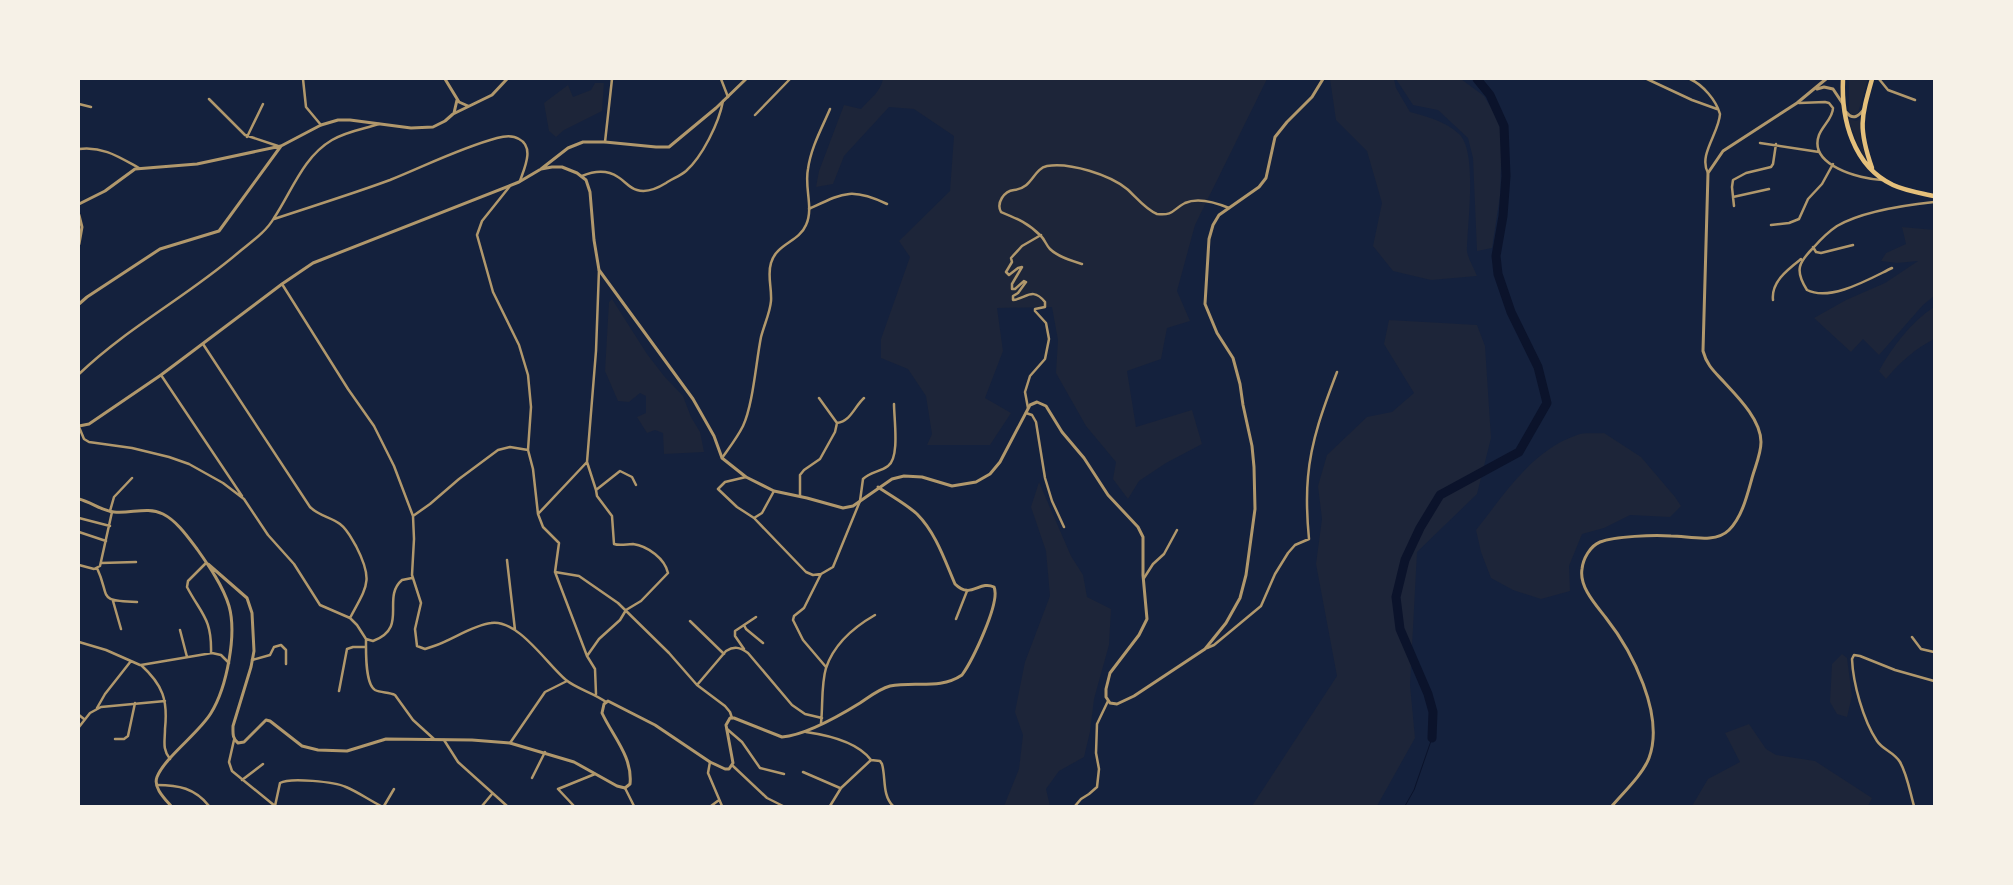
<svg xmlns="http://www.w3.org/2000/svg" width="2013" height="885" font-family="'DM Sans',sans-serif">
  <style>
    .green { fill: #1d2539 }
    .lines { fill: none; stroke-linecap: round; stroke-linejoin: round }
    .stream { stroke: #0b132b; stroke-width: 1 }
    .river { stroke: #0b132b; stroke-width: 9 }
    .minor { stroke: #b1986c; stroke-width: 2.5 }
    .tertiary { stroke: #b1986c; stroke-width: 3 }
    .trunk { stroke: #e5c07b; stroke-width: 4.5 }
  </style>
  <rect width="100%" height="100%" fill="#14213d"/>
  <!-- green -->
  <path class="green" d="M883,79H1267L1195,225L1177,291L1190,321L1167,328L1161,359L1127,371L1136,427L1192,410L1202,444L1166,463L1139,481L1128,499L1113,479L1116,462L1086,426L1056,373L1058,340L1052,307L997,308L1003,351L985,398L1011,413L990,445H927L932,434L926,396L908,369L881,358V339L910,257L899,241L950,191L954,136L914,109L889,107L844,156L833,184L816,187L819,171L844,105L861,109C870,98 880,93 883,79Z
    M1330,79H1394L1396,88L1410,112C1428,117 1445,121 1459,134C1478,151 1467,225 1467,251C1468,259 1474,268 1477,276L1431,280L1393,271L1373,246L1382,203L1367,151L1336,120Z
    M1396,79H1461L1484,96L1502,126L1500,196L1492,248L1477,251L1473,158L1468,138L1438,110L1413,105Z
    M1849,79H1868L1858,113L1856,115L1851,114L1849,111Z
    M595,83H604L602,111L564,130L556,137L549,131L544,103L568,85L573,97L591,90Z
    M1848,118L1856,121L1860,119V139L1867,162L1857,143Z
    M1902,227L1934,230V296L1923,305L1879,355L1863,339L1851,352L1814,318L1846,300L1885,283L1918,261L1897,263L1881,261L1886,253L1906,244Z
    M612,299L647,354L664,376L683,396L691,417L700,432L704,452L664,454L663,433L655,430L647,433L637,417L646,413V396L640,393L629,402L618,401L605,371L609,302Z
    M1934,307V339C1915,349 1900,362 1886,379L1879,371C1892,347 1911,322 1934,307Z
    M1389,320L1477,325L1485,346L1491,438L1477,494L1417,552L1410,685L1415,738L1377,806H1252L1337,676L1316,564L1322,519L1318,486L1327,455L1367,417L1392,412L1414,393L1384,344Z
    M1604,433L1641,457L1675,497L1681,506L1670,517L1630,515L1604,528L1582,534L1569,566L1570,591L1541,599L1513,590L1491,578L1481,552L1476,530C1504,495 1532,450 1577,435C1584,432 1596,434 1604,433Z
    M1039,482L1071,556L1083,575L1087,597L1111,609L1109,645L1094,699L1090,732L1084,757L1059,771L1046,789L1050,806H1004L1019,769L1023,735L1015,712L1025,662L1050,596L1046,551L1031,507Z
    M1842,654L1847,658L1852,696L1847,717L1837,714L1830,702L1832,664Z
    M1749,724L1766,749L1776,755L1815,761L1872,798L1868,806H1692L1708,779L1740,762L1725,733Z"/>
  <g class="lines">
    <!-- stream -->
    <path class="stream" d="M1405,806L1414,790L1432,738"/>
    <!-- river -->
    <path class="river" d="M1432,738L1433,712L1428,694L1400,629L1396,597L1405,560L1420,528L1440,495L1519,452L1547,403L1538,367L1511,312L1498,274L1496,256L1503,216L1506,176L1504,126L1490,95L1477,79"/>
    <!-- minor -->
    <path class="minor" d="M303,79L306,107L321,125
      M721,79L728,97
      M1647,79L1692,100L1717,109
      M1690,79C1703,85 1716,100 1720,114C1719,133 1698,155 1708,173
      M1879,79L1888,90L1915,100
      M209,99L245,135L278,146
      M1799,103L1825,102L1829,103L1833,108C1833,118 1823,125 1819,135C1808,165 1859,179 1882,180
      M79,104L91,107
      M755,115L790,79
      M247,137L263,104
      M605,142L612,79
      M1760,143L1819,152
      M79,149C103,146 119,157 139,168
      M582,176C594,171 606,169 618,177C625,181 629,188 637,190C647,193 658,188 666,183C672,179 680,176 686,171C702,157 719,123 723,101
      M510,186L482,221L477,235L493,292L519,345L528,375L531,407L528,450
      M1769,189L1733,197L1732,187L1733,180L1746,173L1771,167L1773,164L1776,144
      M1733,197L1734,206
      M809,209C843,193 851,187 887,204
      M274,219C313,206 352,194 390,180C425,166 460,148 497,138C504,136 513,135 519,139C535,147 524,169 520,181
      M1771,225L1789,223L1799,219L1808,199L1822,184L1833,164
      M1813,247L1816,252L1821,253L1853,245
      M1082,264C1072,261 1058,257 1050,249C1046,245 1045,240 1041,236C1028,223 1018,219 1001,212C996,203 1004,191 1014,190C1033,188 1033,169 1047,166C1070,162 1110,175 1127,189C1136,197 1146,210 1157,214C1174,216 1173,209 1185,203C1198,197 1217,203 1229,208
      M1892,268C1871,278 1831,302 1807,290C1794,270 1799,262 1814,247C1821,239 1828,232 1837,226C1861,212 1906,205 1934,202
      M282,284L348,389L374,426L394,466L413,516L414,539L412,575L421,603L415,629L417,646L425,649L434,646C452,640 473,625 491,623C518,619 546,663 566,680C577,689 594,693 606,702
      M1773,300C1771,282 1787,270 1801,259
      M203,344L310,507C319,516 331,517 340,524C348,530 351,538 356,546C374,581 367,586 350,618
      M79,374C128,327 188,296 239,252C251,242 266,232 274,218C292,191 303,157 332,140C347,131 364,129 379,124
      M161,375L242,496
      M1028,408L1025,392L1030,376L1045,359L1049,339L1046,323L1035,311V309L1045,307V302C1032,286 1026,299 1013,300V296L1018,293L1026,282L1024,281L1015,289H1012V284L1022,267L1018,268L1009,275L1006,272L1012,262L1011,258L1022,246L1041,235
      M1026,413L1032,415L1036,422L1045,478L1052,501L1064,527
      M837,423C851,421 854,407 864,398
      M79,427L84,439L89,442L132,448L169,457L189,464L223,483L244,499L268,535L294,564L320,605L350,618L357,625L366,639L373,641C409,628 381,598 402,580L412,578
      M722,458C729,448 737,438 743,426C753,405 756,362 761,337C764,325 770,313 771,301C772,288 767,275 771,263C776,244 799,242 806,225C814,208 804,187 808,169C811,147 822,128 830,109
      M587,462L596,351L599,270
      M746,477L725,482L718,489L737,507L754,518L762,513L774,491
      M596,490L597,496L612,516L614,544C620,546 627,544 633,544C648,546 665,559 668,573L641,601L626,610L620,620L599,639L587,656L595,669L596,694
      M800,496V475L804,470L820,459L835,432L837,423L819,398
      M110,511L114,497L132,478
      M538,514L543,527L559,543L555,572L587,656
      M413,516L430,504L459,479L498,450L510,447L528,450L533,469L538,514L587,462L596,490L620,471L632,477L636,485
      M79,518L110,526
      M754,518L806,572L813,575L821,574L833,567L860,501L863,479C870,472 880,472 888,466C900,458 894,419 894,404
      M79,532L106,541
      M507,560L515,630
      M101,563L136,562
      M206,563L188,581L187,587C201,614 212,618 211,653
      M79,565L94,569L100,566L112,512
      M97,568C111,598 96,601 137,602
      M555,572L579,576L618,603L669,653L697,685L725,706L730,712L732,718
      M821,574L804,608L794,616L793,620L803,640L826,667
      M1144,578L1153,564L1164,554L1177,530
      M113,601L121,629
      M956,619L967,591
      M690,621L724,654
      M744,625L746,629L763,643
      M180,630L187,657
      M1912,637L1921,649L1934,652
      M366,640C366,651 365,684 375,690C381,693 389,692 395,695L413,720L434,739
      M79,642L106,650L140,665
      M1207,648L1214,645L1261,606L1275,574L1288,553L1295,545L1309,539C1307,518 1306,498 1308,477C1311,440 1324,406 1337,372
      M744,649L735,636V631L756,617
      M252,660L270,655L274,647L281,645L286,650V664
      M697,685L726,651C734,646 740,647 748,653L792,705L805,714L822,718
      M339,691L347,649L353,647H366
      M97,708L105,694L131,661
      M79,715L84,719
      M821,723C823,706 821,685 826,668C834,644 854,627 875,615
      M79,727L90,713L101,707L165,701
      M727,729L742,742L760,768L784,774
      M806,732C827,735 857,741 871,760L841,788L830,806
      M115,739H124L128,736L135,703
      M234,740L229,762L232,771L275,806
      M444,740L458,762L507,806
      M510,743L545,692L567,681
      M170,759C162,749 165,741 165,729C168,700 163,685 141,665L212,653L221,655L229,663
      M871,760L880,761L882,764C886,778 882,795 893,806
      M710,762L708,773L722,806
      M733,766L767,798L783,806
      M803,772L840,788
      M532,778L545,752
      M242,780L263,764
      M157,785C178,785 195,788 209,806
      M625,788L634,806
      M275,806L280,783C290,777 335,782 346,787C358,792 369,800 381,806
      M384,806L394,789
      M482,806L492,794
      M574,806L558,789L595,774
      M711,806L719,800
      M1075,806L1081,799L1089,794L1097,787L1099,769L1096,753L1097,724L1108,701
      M1914,806C1910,792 1907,774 1900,762C1894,752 1883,750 1877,741C1863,720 1853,683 1852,659L1854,655L1860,656L1895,670L1934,681"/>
    <!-- tertiary -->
    <path class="tertiary" d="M445,79L459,102L468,106
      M1817,89L1824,87L1833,89L1843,104
      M1846,112C1853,121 1859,116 1864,109
      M454,113L457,100
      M541,169L552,167H562L577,173L586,180L590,192L594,240L599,270L693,399L714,436L722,458L746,477L774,491L807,498L843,508L853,506L892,479L904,476L922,477L952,486L976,482L990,474L1000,462L1030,405L1037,402L1046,406L1062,432L1084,458L1108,495L1138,527L1143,537V575L1147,619L1139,635L1110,673L1106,689V697L1110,703L1117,704L1134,696L1205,649L1226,623L1240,598L1246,575L1255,509L1254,467L1252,446L1243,405L1240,384L1233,358L1217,333L1205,304L1209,239L1213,225L1219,215L1259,187L1266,178L1275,137L1287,122L1312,97L1323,79
      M79,204L105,191L135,169L197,164L281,146L321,125L338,120H350L411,128L433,127L445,121L453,114L492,95L507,79
      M79,215L82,227L79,244
      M79,304L87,297L160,249L219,231L281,146
      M79,426L89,424L161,375L282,284L313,263L519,182L541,169L568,148L583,142H605L656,147H669L716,108L746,79
      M79,499C91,502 102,511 114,512C131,514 147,506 163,514C177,521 188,537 197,549C209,566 223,586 229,606C237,634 227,687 211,713C199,733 165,757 157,777C153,787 164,798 171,806
      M208,564L247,598L252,613L254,651L251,667L233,726C233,733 232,738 238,743L244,742L266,720L270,721L302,746L318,750L347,751L386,739L472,740L510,743L574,762L617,786L625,788L630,784C633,757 612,735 602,713L604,704L608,701L655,725L710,762L725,769H729L733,763L726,725L730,718H734L782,737C806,735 839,716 860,703C869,697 879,689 890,686C915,681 940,690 962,675C972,661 1001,602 994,587C979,580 971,600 955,584C945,561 936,533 917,514C906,504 891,496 878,487
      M1612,806C1623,793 1643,774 1649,758C1665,715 1632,651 1606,618C1596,605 1579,587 1582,569C1583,559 1590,546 1600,542C1615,536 1654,535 1671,536C1689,536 1715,544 1729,530C1742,517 1747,496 1752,478C1755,467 1761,454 1761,442C1761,420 1738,397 1724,382C1715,372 1707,366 1703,351L1708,173L1723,151L1797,103L1826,79"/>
    <!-- trunk -->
    <path class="trunk" d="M1843,79C1841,119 1853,166 1893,185C1906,191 1921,193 1934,196
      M1872,168C1858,128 1861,118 1872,79"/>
  </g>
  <!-- border -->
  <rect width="2013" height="885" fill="none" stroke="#f6f1e7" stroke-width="160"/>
</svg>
